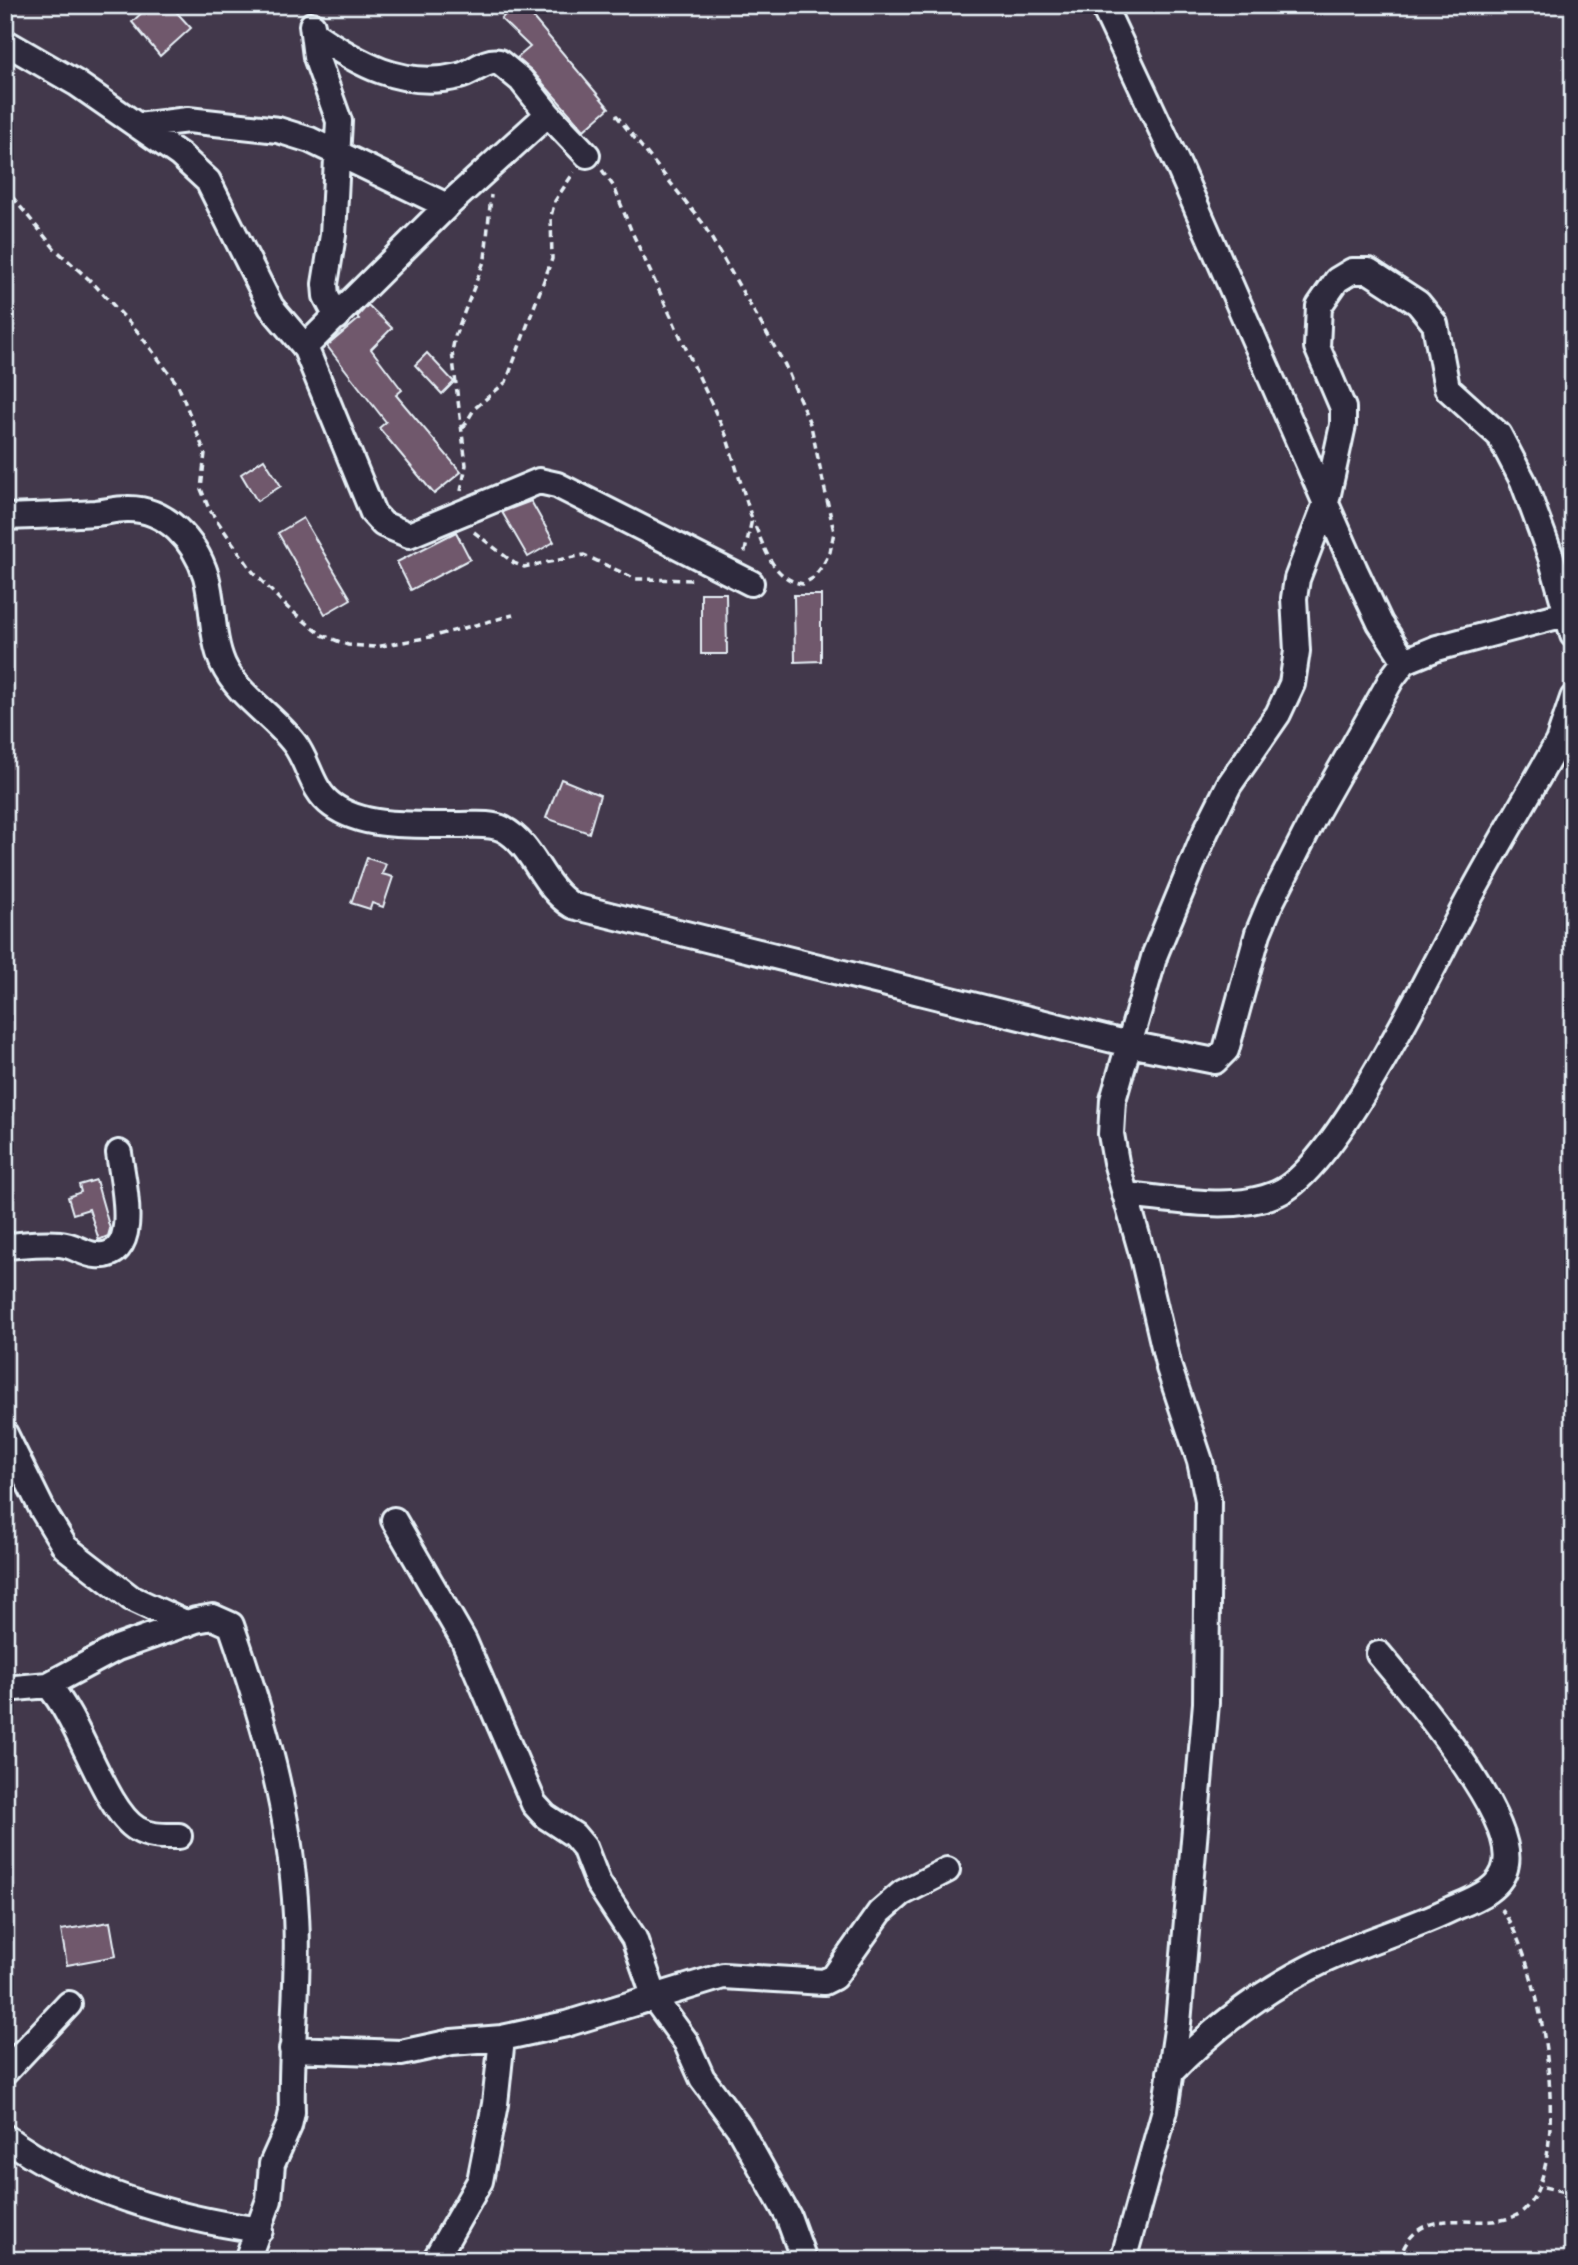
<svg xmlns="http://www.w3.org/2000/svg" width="1578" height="2265" font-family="Mynerve,sans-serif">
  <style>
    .building { fill: #6f586c; stroke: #e8f1f8; stroke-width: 2 }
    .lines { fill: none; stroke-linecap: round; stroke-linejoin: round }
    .minor-casing { stroke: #e8f1f8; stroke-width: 30 }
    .path { stroke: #e8f1f8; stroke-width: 3.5; stroke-dasharray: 7 5; stroke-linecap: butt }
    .minor { stroke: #2f2a3d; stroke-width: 24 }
  </style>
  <rect width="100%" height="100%" fill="#42384b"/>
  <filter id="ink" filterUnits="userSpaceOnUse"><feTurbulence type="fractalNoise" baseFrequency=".0143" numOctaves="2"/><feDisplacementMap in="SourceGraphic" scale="14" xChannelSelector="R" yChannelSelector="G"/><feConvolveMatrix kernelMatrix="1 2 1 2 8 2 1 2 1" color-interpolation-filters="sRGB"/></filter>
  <g filter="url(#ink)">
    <!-- building -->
    <path class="building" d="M150,5H170L191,28L160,56L132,22Z
      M514,5H521L529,13L609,108L584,130L532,71L517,58L530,47L501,19Z
      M368,305L392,328L371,349L402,390L396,395L461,472L434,494L379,428L386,422L327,346L359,319L357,317Z
      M427,353L454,382L442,394L415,365Z
      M264,459L281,486L257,501L241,474Z
      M531,501L554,542L528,557L502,512Z
      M303,518L351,599L325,614L278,533Z
      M456,532L470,559L411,590L397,562Z
      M701,593H726L727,654H701Z
      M794,595H821V661L795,662Z
      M561,779L600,795L589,833L546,818Z
      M367,858L386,864L382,874L393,877L383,907L372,903L370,909L351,903Z
      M96,1180L110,1229L108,1236L99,1240L89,1209L73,1214L68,1197L81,1192L79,1185Z
      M110,1922L116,1956L67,1965L61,1930Z"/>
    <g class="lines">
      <!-- minor casing -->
      <g class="minor-casing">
        <path id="minor" d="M1103,5L1178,165L1355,570L1380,623L1405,661
          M312,25L316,57L339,121L333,235L325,284L326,296L337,317
          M313,33C357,63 403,90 459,76C473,73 485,59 499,62L521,80L548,114L587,155
          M5,42L76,83L180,155L208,181L271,307L305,347L373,513L383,524L409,535L539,481L557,485L751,583
          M138,126L188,120L278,130L310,140L447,206
          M305,347L447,206L548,114
          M5,517C35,516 65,515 95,513C106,512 116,509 127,509C166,508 195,541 206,576C214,605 211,637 223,664C238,696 273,715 294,743C309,762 311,790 332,805C366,830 421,824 461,825C474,825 491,823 503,829C535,846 540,886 573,906L1129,1044L1215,1061L1226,1050L1258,933L1270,904L1316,813L1392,678L1405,661L1437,648L1569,613
          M1125,1195C1173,1199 1233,1213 1278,1193C1338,1166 1430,971 1464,908C1494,852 1527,797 1558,742L1573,698
          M5,1246C23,1245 42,1242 60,1244C74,1245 83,1254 96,1255C144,1260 122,1178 119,1153
          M5,1434L42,1509L65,1547L131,1598L187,1624
          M394,1520L464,1641L534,1804L545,1816L574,1835L584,1847L598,1883L634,1938L655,1998
          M48,1685C81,1721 104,1809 137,1829C150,1837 164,1836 179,1836
          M5,1689L48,1685L117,1648L196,1620L213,1617L231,1625C264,1720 291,1815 296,1915C300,1981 290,2046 292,2112L289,2126L272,2164L269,2200L247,2260
          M654,1998L686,2042L702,2078L739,2128L788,2216L804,2260
          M292,2049L401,2053L452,2042L502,2038L566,2024L723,1976L824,1982L834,1977L880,1912L902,1893L947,1870
          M5,2072L69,2004
          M1170,2073C1216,2025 1264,1989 1323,1961C1365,1941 1410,1929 1451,1909C1472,1900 1502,1890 1506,1864C1515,1815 1411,1692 1379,1654
          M5,2137C77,2190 173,2218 260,2230
          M435,2260L480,2181L495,2104L502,2038
          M1123,2260L1165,2110L1178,2023L1206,1703L1208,1500L1200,1461L1169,1368L1143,1257L1116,1162L1111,1134L1113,1100L1155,954L1206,831L1229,785L1278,714L1292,684L1297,651L1294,598L1297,579L1326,503L1343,425V408L1317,347L1319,306L1337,280L1352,271H1369L1418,303L1435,324L1447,388L1499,435L1523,481L1551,557L1573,635"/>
      </g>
      <!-- path -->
      <path class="path" d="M616,115L702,222L785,365L811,426L834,532L830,552L823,565L813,578L803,584C772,579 765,548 753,521
        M602,170L614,187L631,230L726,435L752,519L744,556
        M5,188L55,249L93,283L138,332L178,385L205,453L201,489L209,509L253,572L288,608L322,635L348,645L376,647L430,637L513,615
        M463,428L475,408L506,382L552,259L551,216L555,201L574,172
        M461,491L466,465L452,352L455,336L485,259L491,195
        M474,532L514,563L524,567L584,555L636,579L696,580
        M1544,2187L1573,2194
        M1399,2260C1419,2195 1481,2236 1519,2214C1578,2172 1543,1962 1501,1909"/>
      <!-- minor -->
      <use href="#minor" class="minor"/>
    </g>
  </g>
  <!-- margin -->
  <rect width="1578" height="2265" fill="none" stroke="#2f2a3d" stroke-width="28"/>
  <rect x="14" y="14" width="1550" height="2237" fill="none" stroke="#e8f1f8" stroke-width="2.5" filter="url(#ink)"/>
</svg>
